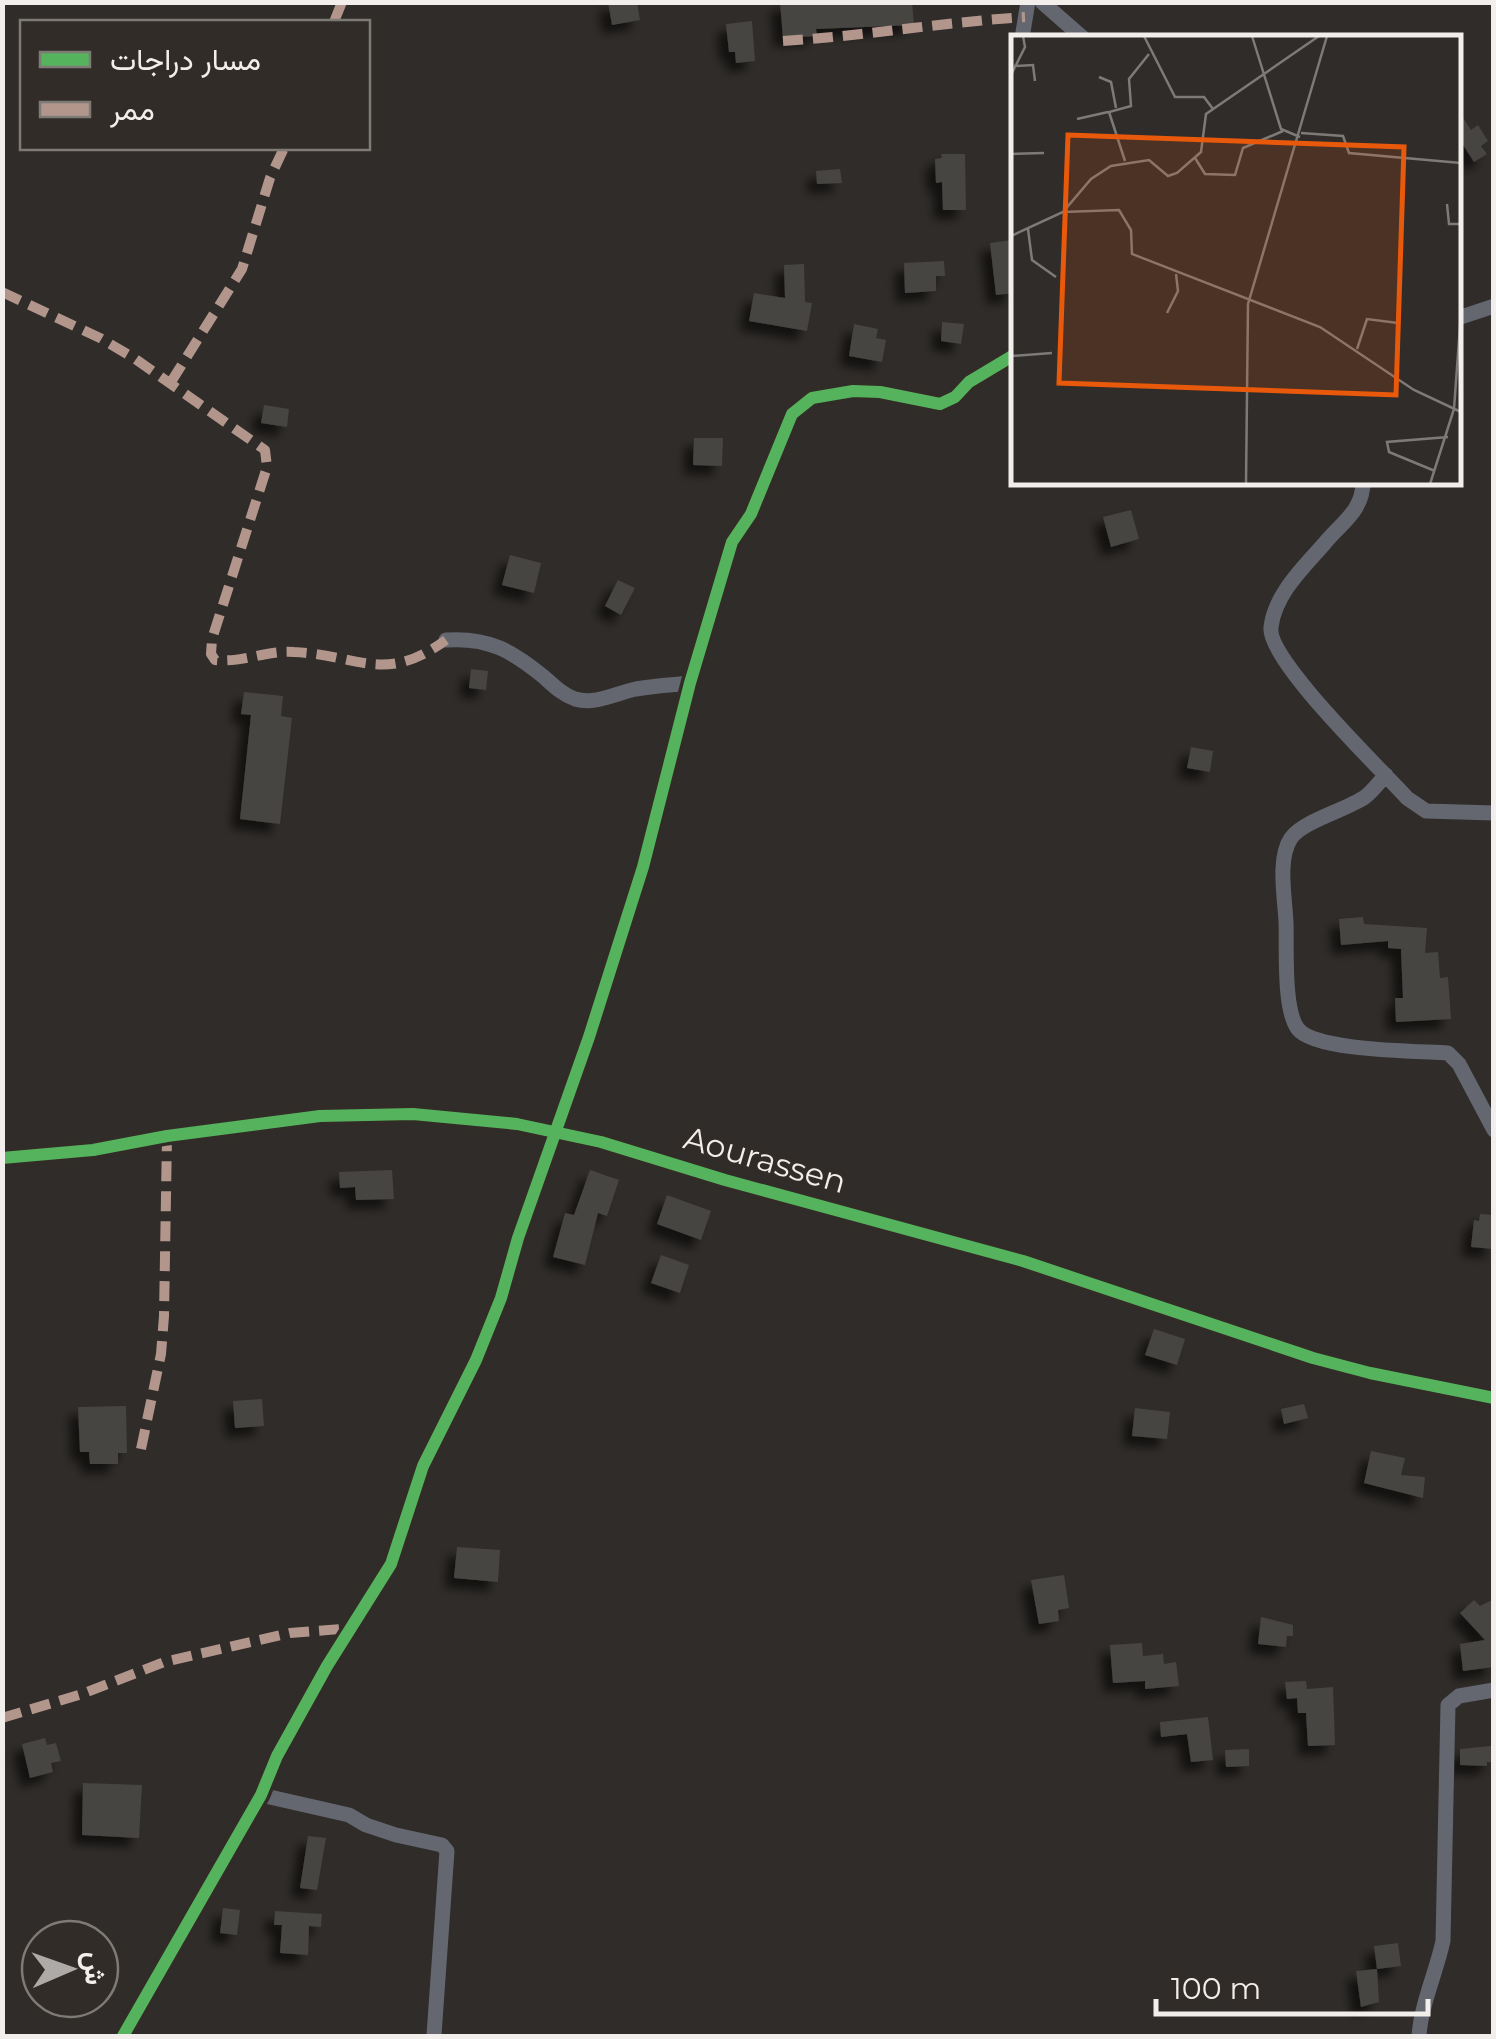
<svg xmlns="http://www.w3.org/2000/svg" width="1496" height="2039" font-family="Montserrat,Vazirmatn,sans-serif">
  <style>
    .building { fill: #474443; filter: url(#shadow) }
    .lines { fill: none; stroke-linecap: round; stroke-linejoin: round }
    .minor { stroke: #646770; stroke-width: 15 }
    .quiet { stroke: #b2968c; stroke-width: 10; stroke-dasharray: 20 10; stroke-linecap: butt }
    .cycleway-casing { stroke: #312c27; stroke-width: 19 }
    .cycleway { stroke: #56b35d; stroke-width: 12 }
    .labels { text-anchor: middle; stroke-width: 8; stroke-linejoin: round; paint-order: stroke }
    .street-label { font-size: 32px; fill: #f2eeeb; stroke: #312c27 }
    .inset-road { fill: none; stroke: #7d7a77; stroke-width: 2.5 }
    .view { fill: #e8590c; fill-opacity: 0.15; stroke: #e8590c; stroke-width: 5 }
    .inset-edge { fill: none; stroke: #f2eeeb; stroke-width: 5 }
  </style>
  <defs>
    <filter id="shadow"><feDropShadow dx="-9" dy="9" stdDeviation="5" flood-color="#0009"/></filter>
  </defs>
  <rect width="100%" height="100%" fill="#2f2c29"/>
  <!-- building -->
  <path class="building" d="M608,2H637L640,20L612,25Z
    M780,2H912L914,25L816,29L817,36L783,38Z
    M752,21L755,61L736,63L735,52H729L726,24Z
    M1458,110L1471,130L1478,125L1488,141L1481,146L1487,154L1474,162L1458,137Z
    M941,154H965L966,210H943L942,182L936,183L935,159L942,158Z
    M840,169L842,183L817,184L816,171Z
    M1011,240L1014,293L996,295L990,243Z
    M944,261L945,276H936V291L905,293L904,263Z
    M804,264L805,302L812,303L807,331L749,321L754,293L785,298L784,265Z
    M942,322L964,324L961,344L941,341Z
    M854,324L878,329L876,338L886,340L882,362L849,356Z
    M264,405L289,409L287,427L261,423Z
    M694,438H723L722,466L693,465Z
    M1131,510L1139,539L1111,547L1103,517Z
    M510,555L541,563L534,593L502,585Z
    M618,580L635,588L621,615L605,606Z
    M471,669L488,671L486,690L469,688Z
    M244,692L283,696L281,716L292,718L280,824L240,819L251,715L241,714Z
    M1191,747L1213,751L1210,772L1187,768Z
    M1363,917L1364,924L1427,928L1425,953L1438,952L1440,978L1448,977L1451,1019L1396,1022L1395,998H1403L1401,949L1388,948V941L1341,945L1339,919Z
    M392,1170L394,1199L356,1200L355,1187L340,1188L339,1172Z
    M590,1170L619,1180L607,1216L598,1213L585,1265L553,1257L565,1213L574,1215Z
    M667,1195L711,1211L701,1240L657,1224Z
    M1480,1214L1494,1215V1249L1471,1247L1474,1220L1479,1221Z
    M661,1255L689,1265L680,1293L651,1283Z
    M1154,1329L1185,1339L1177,1365L1145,1355Z
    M262,1399L264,1426L235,1428L233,1401Z
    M1304,1404L1308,1418L1284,1424L1281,1409Z
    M126,1406L127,1453H118V1464H90L89,1452H80L78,1407Z
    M1135,1408L1170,1412L1167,1439L1132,1436Z
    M1371,1451L1405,1458L1401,1475L1425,1477L1423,1498L1364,1483Z
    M457,1547L500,1550L498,1582L454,1578Z
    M1064,1575L1069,1608L1058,1610L1059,1621L1039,1624L1031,1580Z
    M1494,1599V1667L1463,1671L1460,1644L1485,1640L1460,1613L1474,1600L1480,1606Z
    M1261,1617L1293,1625V1636H1287L1286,1647L1258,1644Z
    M1142,1643L1143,1656L1163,1654L1164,1664L1176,1662L1179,1686L1145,1689V1681L1113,1683L1110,1645Z
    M1306,1681L1307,1689L1333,1687L1335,1745L1308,1746L1306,1713H1298L1297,1698L1287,1699L1285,1682Z
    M1208,1717L1213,1760L1191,1762L1187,1734L1161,1737L1160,1722Z
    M45,1738L47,1745L56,1743L61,1761L51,1763L53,1772L30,1778L22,1744Z
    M1491,1746L1492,1762H1487V1766L1460,1765V1749Z
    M1249,1749V1766L1226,1767L1225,1750Z
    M83,1783L142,1785L139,1838L82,1835Z
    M308,1836L326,1838L317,1890L300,1888Z
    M223,1908L240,1910L237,1935L220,1933Z
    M275,1911L322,1914L321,1927L309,1926L308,1955L280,1953L282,1925H274Z
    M1398,1943L1401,1966L1377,1969L1379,2002L1361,2007L1356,1971L1377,1969L1374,1946Z"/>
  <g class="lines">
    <!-- minor -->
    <path class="minor" d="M1042,2L1083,38
      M1022,38L1028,2
      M1458,318L1494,306
      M1363,482C1363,511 1341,523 1324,544C1303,568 1275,594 1271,627C1266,659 1382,770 1407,798L1426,811L1494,813
      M446,640C489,637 512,651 544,677C554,686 563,695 575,699C596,705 616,693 636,689C653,686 672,685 690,683
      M1386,775C1379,782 1373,791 1365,797C1346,810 1303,821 1291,838C1277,859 1285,898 1286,922C1287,947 1283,1010 1298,1029C1315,1051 1417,1051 1448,1053L1459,1064L1494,1130
      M2,1158L93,1150L167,1136L320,1116L413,1114L517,1124L601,1142L725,1180L1023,1261L1313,1358L1370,1373L1494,1398
      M261,1795L349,1815L366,1825L396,1835L442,1845L447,1851L434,2035
      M123,2036L261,1795L277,1756L327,1666L391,1564L423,1466L476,1360L501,1298L518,1238L589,1037L643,867L690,683L732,542L751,514L792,414L812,398L853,391L880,392L940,404L955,397L969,382L1014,355
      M1419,2036C1421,2005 1436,1973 1443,1941L1448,1705L1459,1696L1494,1690"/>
    <!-- quiet -->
    <path class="quiet" d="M334,22L342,2
      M783,41C864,36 944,22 1025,17
      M2,292L100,338L134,358L265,450L267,467L212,639L211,654L215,660C242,663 267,650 294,652C360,655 384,685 446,640
      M171,382L242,269L270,178L284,148
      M141,1449L161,1354L164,1316L167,1136
      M2,1718L82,1694L164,1662L290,1633L353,1628"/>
    <!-- cycleway casing -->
    <g class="cycleway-casing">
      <path id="cycleway" d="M2,1158L93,1150L167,1136L320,1116L413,1114L517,1124L601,1142L725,1180L1023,1261L1313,1358L1370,1373L1494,1398
        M123,2036L261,1795L277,1756L327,1666L391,1564L423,1466L476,1360L501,1298L518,1238L589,1037L643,867L690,683L732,542L751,514L792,414L812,398L853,391L880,392L940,404L955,397L969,382L1014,355"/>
    </g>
    <!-- cycleway -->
    <use href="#cycleway" class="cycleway"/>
  </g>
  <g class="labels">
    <!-- street labels -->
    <g class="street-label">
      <text transform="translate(765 1160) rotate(16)" y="11">Aourassen</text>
    </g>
  </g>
  <!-- overview -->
  <g transform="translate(1011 35)">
    <rect width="450" height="450" fill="#2f2c29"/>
    <path class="inset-road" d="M133,1L164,62H193L202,74M241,1L270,94L289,102M3,31L22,30L24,46M0,40L14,12L12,1M88,42L100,47L105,73M66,84L97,77M290,98L332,101L338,118L450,128M0,119L33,118M184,123L194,139L224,140L232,113L272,96M114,126L98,77L120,71L118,44L138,19M436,169L438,189H450M52,177L108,175L120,195L121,219L309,292L403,355L450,377M17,194L21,225L45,242M0,201L52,177L80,144L100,131L138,125L157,141L166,138L190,117L195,79L308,1M156,278L167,256L165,239M346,314L356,284L387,288M0,321L41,318M424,436L378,417L376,407L437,402M235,449L237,269L316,1M419,449L443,374L450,277"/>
    <path class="view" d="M57,100L393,112L385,360L48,348Z"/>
    <rect width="450" height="450" class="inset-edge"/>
  </g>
  <!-- border -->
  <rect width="1496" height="2039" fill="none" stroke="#f2eeeb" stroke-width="10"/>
  <!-- legend -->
  <rect x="20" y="20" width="350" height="130" fill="#312c27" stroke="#7e7a75" stroke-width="2.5"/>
  <rect x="40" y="52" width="50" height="15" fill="#56b35d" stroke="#7e7a75" stroke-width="2.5"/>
  <text x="110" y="70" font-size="30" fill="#f2eeeb">مسار دراجات</text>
  <rect x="40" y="102" width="50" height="15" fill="#b2968c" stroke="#7e7a75" stroke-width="2.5"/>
  <text x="110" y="120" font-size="30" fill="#f2eeeb">ممر</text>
  <!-- north arrow -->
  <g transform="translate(70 1969) rotate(88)"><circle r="48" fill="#312c27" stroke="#7e7a75" stroke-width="2.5"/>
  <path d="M0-8L18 38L0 25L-18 38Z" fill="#aeaaa7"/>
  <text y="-15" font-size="28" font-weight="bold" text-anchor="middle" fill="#f2eeeb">ش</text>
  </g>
  <!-- scale -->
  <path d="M1156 1999v15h272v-15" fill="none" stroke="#f2eeeb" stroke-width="5"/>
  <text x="1171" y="1999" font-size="30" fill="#f2eeeb" stroke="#312c27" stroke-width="8" paint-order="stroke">100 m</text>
</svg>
